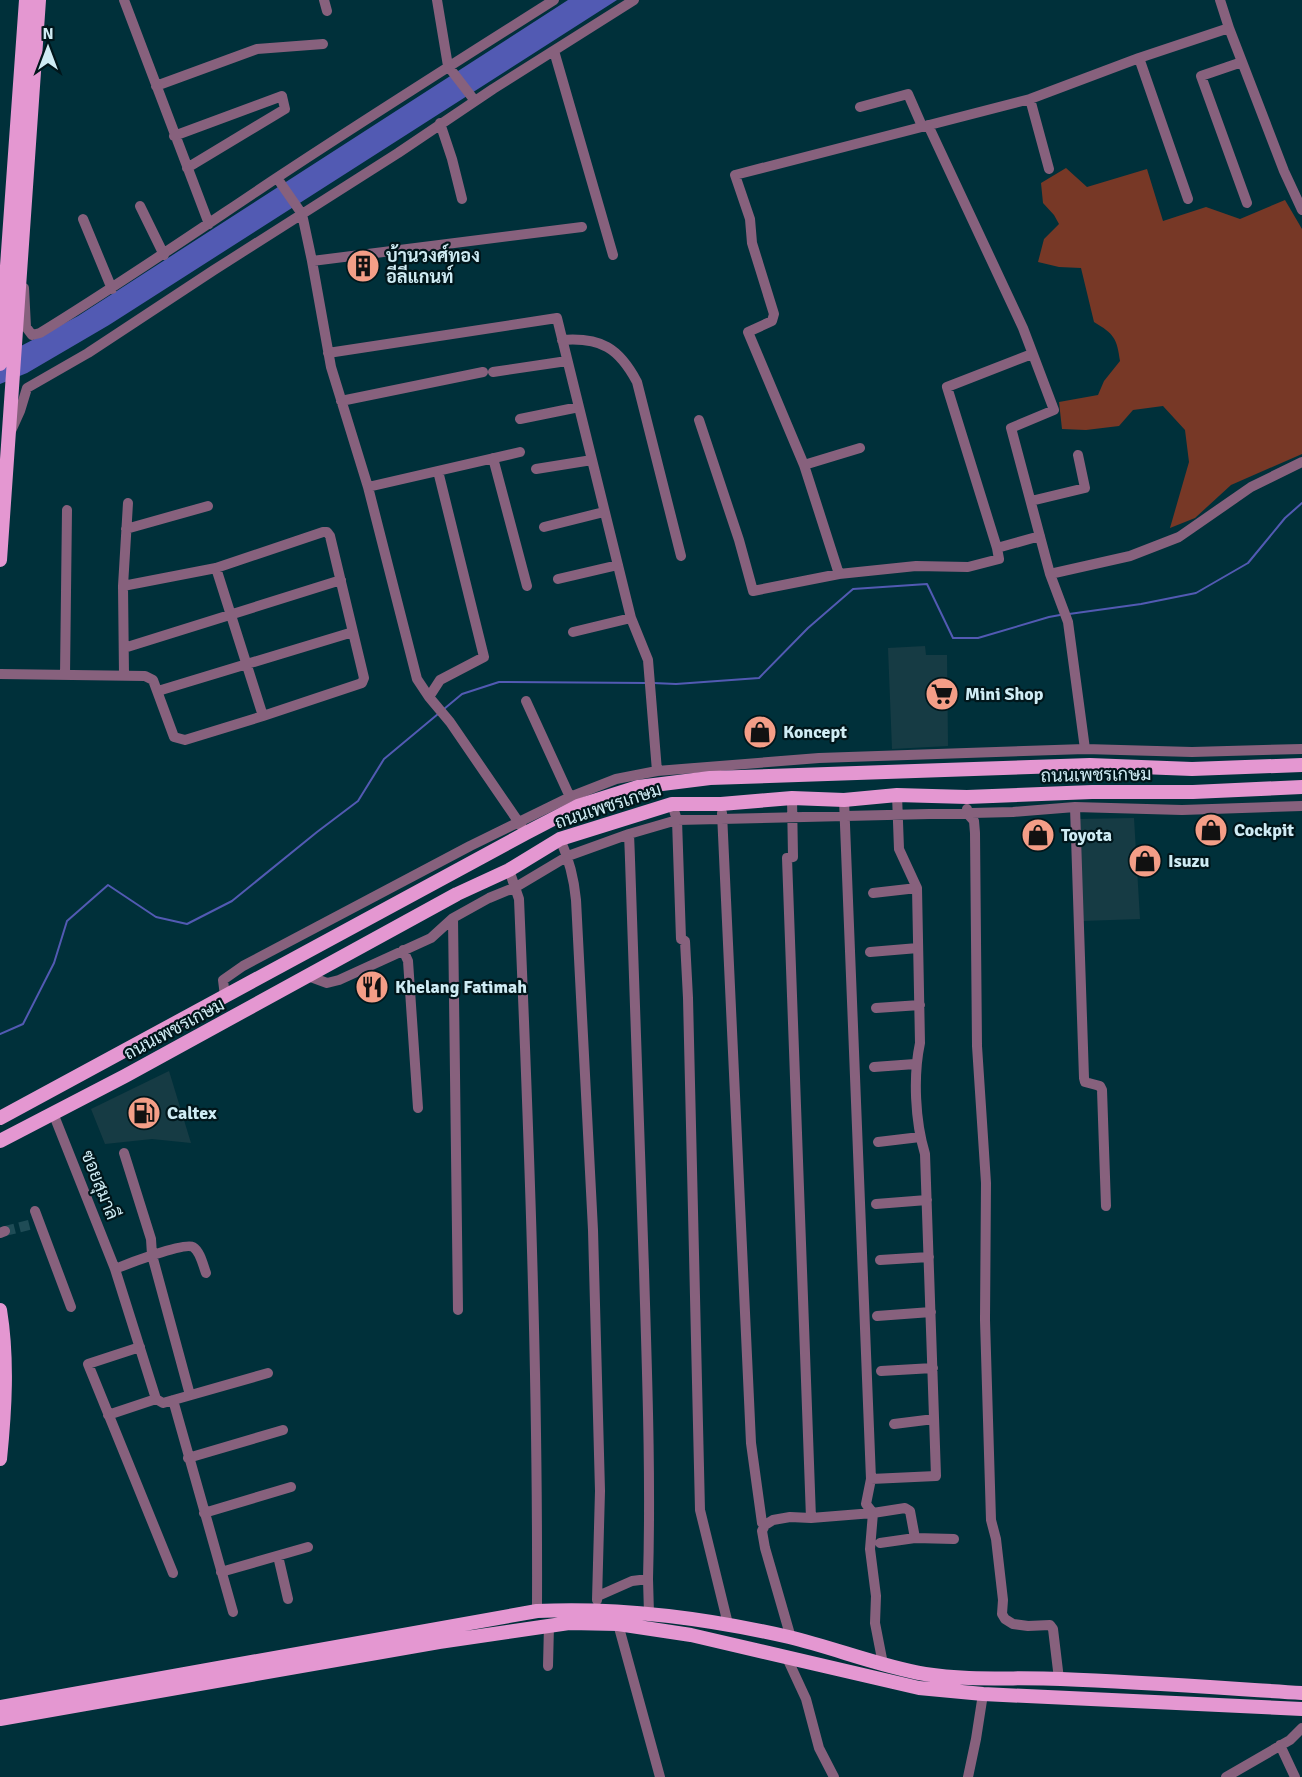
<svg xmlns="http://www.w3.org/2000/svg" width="1302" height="1777" font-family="Signika,Sarabun,sans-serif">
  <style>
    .built { fill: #163b44 }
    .green { fill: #773826 }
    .water { fill: #525ab3 }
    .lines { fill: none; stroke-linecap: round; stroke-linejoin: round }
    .stream { stroke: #525ab3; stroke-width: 2 }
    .minor-tunnel { stroke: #1f4c56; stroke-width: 10; stroke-dasharray: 10 5; stroke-linecap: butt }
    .minor { stroke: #87617d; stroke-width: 10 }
    .major { stroke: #e497d1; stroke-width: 14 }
    .labels { text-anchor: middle; stroke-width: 4.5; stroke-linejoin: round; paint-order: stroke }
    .poi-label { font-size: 18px; font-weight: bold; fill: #cfecf4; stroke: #00161b; text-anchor: start }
    .street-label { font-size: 18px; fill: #cfecf4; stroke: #00161b }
  </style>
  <rect width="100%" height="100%" fill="#00303a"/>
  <!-- built -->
  <path class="built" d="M925,646L926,655H947L948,746L892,749L888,648Z
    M1134,818L1140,919L1082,921L1078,819Z
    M169,1071L191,1143L152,1139L105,1144L91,1109Z"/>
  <!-- green -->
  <path class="green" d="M1066,168L1087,187L1147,169L1163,221L1206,207L1240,219L1285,200L1302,229V454L1231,485L1195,518L1170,528L1189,462L1185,430L1163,406L1133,410L1119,426L1086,430L1062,429L1059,402L1098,395L1104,381L1120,361C1117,338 1114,334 1094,322L1081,268L1059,267L1038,262L1044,239L1059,224L1054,215L1043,203L1041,183Z"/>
  <!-- water -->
  <path class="water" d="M568,0H617L109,325L27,373L0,384V357L78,316Z"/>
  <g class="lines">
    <!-- stream -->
    <path class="stream" d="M1069,614L1141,604L1196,593L1248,563L1285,518L1302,503
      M653,683L676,684L759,678L808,628L853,589L927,584L953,638H978L1049,617L1060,615
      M444,709L462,694L499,682L647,683
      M0,1034L23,1024L54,963L67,921L108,885L156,917L187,924L232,901L317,832L358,801L384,759L438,714"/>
    <!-- minor-tunnel -->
    <path class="minor-tunnel" d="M5,1231L33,1224"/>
    <!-- minor -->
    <path class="minor" d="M124,0L209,224
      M324,0L327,11
      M437,0L448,66L475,101
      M1220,0L1229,28L1284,171L1302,210
      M554,51L613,255
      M1139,58L1188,199
      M1242,62L1201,76L1247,203
      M156,86L257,49L323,44
      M1030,99L1049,169
      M860,107L908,94L922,126
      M440,123L452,159L462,199
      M928,125L1023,328L1054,410L1011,428L1050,574L1068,622L1085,749
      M174,136L282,96L285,109L187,168
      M277,178L302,214L312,261L331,367L368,487L417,679L429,697L450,722L522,827
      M140,206L164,255
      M83,219L112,289
      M312,261L582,227
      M24,288L26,327L32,335L40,333C120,284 197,231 275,179C367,118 461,59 554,0
      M562,340C601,337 619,348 637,382L681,556
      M328,353L557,318L631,618L648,660L657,771
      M493,372L567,361
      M341,401L483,372
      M520,419L579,407
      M699,420L739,540L753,591L839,574L916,566L968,567L999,559L997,548L1040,536
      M11,431L20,411L27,388L88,353L214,270L398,153L493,89L634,0
      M493,458L527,586
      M804,465L860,448
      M536,469L592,460
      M368,487L520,452
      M1031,501L1085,488L1078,455
      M544,527L604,512
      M126,529L208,506
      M997,548L947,387L1032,354
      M216,568L263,716
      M839,574L804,465L748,332L772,321L774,314L752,243L750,219L735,175L1030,99L1139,58L1229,28
      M1050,574L1130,556L1179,537L1251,487L1302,462
      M558,579L618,565
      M123,586L128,503
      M573,632L631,618
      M124,648L341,580
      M0,674L145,676L153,680L174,737L185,740L263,716L362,683L364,678L330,536L327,532H323L216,568L123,586L124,675
      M65,675L67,510
      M158,691L353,632
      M429,697L440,680L484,657L438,471
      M526,701L570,797
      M792,798L793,857L787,858L811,1518
      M672,804L677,820L681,939L685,941L688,998L700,1510L728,1624
      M1075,807L1084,1078L1085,1082L1100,1086L1102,1090L1106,1206
      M967,809V813L974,821L975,833L977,1046L986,1183L985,1320L991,1520L996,1539L1003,1600L1002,1614L1005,1619L1013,1624L1028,1626L1050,1625L1053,1629L1059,1679
      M722,813L751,1443L762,1523L765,1525
      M560,839C569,859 574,878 576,900L593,1230L600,1491L597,1600
      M509,870L519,899C529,1136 538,1373 537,1611
      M873,893L917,888
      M453,918L458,1310
      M403,950L408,961L418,1108
      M870,952L918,948
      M308,976L327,983L339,980L431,938L453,918L489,898L516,887L568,856L629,834L677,820L1013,812L1075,807L1182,810L1302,806
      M225,996L223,980L243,966L470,846L570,797L616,779L657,771L819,758L1085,749L1192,752L1302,749
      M876,1008L920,1005
      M874,1067L915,1064
      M53,1113L115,1269L156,1399L163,1403L268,1373
      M878,1142L920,1137
      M124,1153L151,1239L152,1255L190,1395
      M876,1204L927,1200
      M35,1211L71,1307
      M0,1233L5,1231
      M880,1260L929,1257
      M115,1269C127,1264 184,1242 193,1247C200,1251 203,1265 206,1273
      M877,1316L931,1312
      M140,1347L88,1364L173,1573
      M881,1371L933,1368
      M173,1400L233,1612
      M108,1415L156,1399
      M894,1424L934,1419
      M188,1458L283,1430
      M871,1479L936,1476L925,1154C915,1121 913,1076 920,1043L917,888L899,849L897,795
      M204,1513L291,1487
      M880,1543L915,1538L954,1539
      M278,1556L288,1599
      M221,1572L308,1547
      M648,1579L649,1614
      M598,1596L632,1581L648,1579C651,1476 647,1373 644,1270C640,1124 635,979 629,834
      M618,1624L660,1777
      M791,1638L765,1548L762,1531L765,1525L773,1520L790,1517L811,1518L873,1513L866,1504L871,1479L844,800
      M787,1658L806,1699L819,1748L834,1777
      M883,1664L875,1623L876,1596L870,1549L873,1513L905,1508L910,1511L915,1538
      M548,1666L549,1625
      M1280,1745L1295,1777
      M968,1777L976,1739L983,1694
      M1226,1777L1290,1740L1302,1728"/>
    <!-- major -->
    <path class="major" d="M0,364L26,0
      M0,560L39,0
      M0,1118L526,833L578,806L638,787L710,778L1090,765L1192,769L1302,765
      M0,1141L125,1076L457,894L509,870L560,839L672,804H721L792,798L844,800L897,795L967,797L1092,792H1193L1302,787
      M0,1310C8,1359 5,1410 0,1459
      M0,1707L537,1611C622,1607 706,1618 789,1637C835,1648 879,1666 925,1674C970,1681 1016,1677 1061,1679C1142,1682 1222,1688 1302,1693
      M0,1719L439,1642L569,1623L618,1624L691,1635L919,1688L983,1694L1302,1709"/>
  </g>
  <!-- icons -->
  <defs>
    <g id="building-disc" transform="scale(1.725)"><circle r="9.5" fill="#f49e87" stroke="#00161b"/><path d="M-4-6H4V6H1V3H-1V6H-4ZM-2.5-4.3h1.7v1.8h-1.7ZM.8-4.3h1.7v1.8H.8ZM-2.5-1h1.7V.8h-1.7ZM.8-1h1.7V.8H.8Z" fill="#111"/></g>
    <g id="supermarket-disc" transform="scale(1.725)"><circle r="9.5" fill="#f49e87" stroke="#00161b"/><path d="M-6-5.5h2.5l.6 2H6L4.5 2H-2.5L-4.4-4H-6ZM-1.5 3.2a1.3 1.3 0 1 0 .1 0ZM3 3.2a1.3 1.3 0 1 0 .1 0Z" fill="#111"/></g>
    <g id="shop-disc" transform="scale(1.725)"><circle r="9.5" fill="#f49e87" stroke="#00161b"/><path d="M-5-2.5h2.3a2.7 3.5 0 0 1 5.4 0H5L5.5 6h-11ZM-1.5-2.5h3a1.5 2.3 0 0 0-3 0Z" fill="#111"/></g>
    <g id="restaurant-disc" transform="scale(1.725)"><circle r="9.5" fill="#f49e87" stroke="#00161b"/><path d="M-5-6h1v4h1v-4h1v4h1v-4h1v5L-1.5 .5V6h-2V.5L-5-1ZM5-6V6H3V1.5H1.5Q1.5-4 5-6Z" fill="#111"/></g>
    <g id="fuel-disc" transform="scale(1.725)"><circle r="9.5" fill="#f49e87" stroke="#00161b"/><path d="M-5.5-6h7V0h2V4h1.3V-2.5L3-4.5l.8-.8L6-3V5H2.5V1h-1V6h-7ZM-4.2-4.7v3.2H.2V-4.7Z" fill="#111"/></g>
  </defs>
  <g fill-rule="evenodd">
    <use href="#building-disc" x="363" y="266"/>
    <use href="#supermarket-disc" x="942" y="694"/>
    <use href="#shop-disc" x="760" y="732"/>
    <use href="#shop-disc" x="1211" y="830"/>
    <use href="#shop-disc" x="1038" y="835"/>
    <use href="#shop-disc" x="1145" y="861"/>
    <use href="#restaurant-disc" x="372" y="987"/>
    <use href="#fuel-disc" x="144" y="1113"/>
  </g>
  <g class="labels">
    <!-- poi labels -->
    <g class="poi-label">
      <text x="386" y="262">บ้านวงศ์ทอง<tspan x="386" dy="21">อีลีแกนท์</tspan></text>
      <text x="965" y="700">Mini Shop</text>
      <text x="783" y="738">Koncept</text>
      <text x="1234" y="836">Cockpit</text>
      <text x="1061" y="841">Toyota</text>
      <text x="1168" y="867">Isuzu</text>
      <text x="395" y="993">Khelang Fatimah</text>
      <text x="167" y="1119">Caltex</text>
    </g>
    <!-- street labels -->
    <g class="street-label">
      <text transform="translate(1096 775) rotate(-1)" y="6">ถนนเพชรเกษม</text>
      <text transform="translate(608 806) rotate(-18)" y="6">ถนนเพชรเกษม</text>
      <text transform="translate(174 1029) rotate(-28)" y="6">ถนนเพชรเกษม</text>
      <text transform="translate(100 1185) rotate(68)" y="6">ซอยสุมาลี</text>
    </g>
  </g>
  <!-- north arrow -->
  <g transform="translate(48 48)" stroke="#00161b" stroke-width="4.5" paint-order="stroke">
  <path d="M0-4.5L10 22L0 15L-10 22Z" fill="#cfecf4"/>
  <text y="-9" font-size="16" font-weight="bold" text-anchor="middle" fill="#cfecf4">N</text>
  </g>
</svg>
